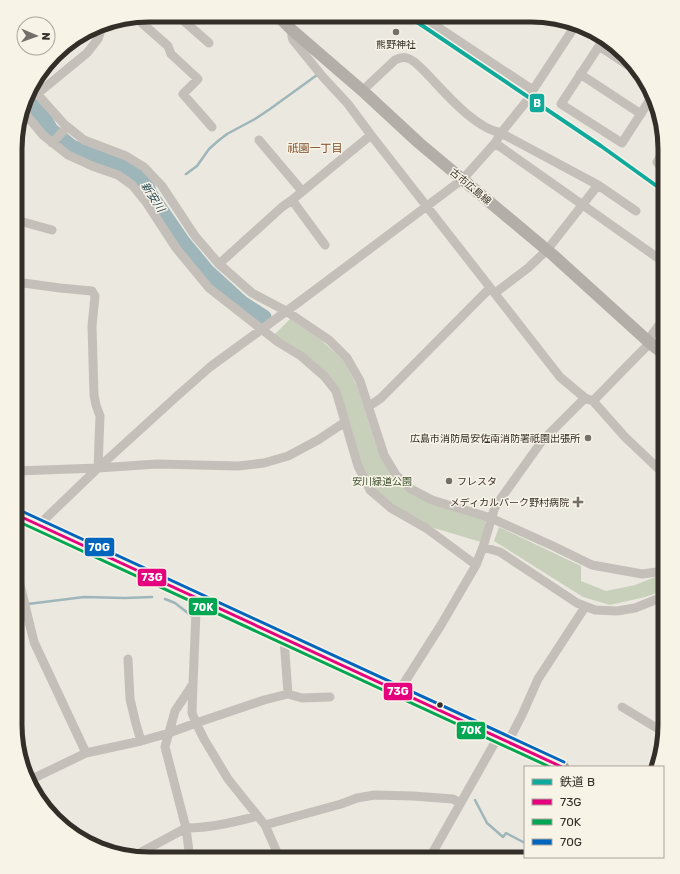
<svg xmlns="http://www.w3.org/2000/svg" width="680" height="874" font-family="Rubik,'Noto Sans JP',sans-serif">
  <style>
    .green { fill: #c8d0bb }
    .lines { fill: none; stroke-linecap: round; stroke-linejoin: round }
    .stream { stroke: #9eb6ba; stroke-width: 2.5 }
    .river { stroke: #9eb6ba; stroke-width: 15 }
    .minor { stroke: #c4c0b9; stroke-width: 9 }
    .major { stroke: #b3aea8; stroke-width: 12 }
    .highway { stroke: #aaa69f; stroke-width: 14 }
    .bus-1-casing { stroke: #f8f3e7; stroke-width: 6 }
    .bus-2-casing { stroke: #f8f3e7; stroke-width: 6 }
    .bus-3-casing { stroke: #f8f3e7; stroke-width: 6 }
    .bus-1 { stroke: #e5007d; stroke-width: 3 }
    .bus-2 { stroke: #00a651; stroke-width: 3 }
    .bus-3 { stroke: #0065bd; stroke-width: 3 }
    .rail-1-casing { stroke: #f8f3e7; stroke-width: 7 }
    .rail-1 { stroke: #0faa9c; stroke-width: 4 }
    .poi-dot { fill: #746f68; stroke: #f8f3e7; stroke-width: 1.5 }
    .bus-dot { fill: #342e28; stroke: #f8f3e7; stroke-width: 1.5 }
    .labels { text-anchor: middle; stroke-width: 3; stroke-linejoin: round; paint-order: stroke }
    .poi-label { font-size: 10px; fill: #342e28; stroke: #f8f3e7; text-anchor: end }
    .street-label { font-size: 10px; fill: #342e28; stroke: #f8f3e7 }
    .park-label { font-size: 10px; fill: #3d502e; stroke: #f8f3e7 }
    .neighbourhood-label { font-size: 11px; fill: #7d4c27; stroke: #f8f3e7 }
    .water-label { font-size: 11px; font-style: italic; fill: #214652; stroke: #f8f3e7 }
    .rim { fill: none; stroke: #342e28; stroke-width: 5 }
    .line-badge { stroke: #f8f3e7; stroke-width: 1.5 }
    .badge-label { font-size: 11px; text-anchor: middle; font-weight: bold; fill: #fff }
  </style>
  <rect width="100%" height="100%" fill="#ebe8e0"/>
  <!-- green -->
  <path class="green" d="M290,319L321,340L344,361L357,386L375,442L390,473L411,494L486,520L481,542L434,528L396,508L371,489L358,456L338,391L274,335Z
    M499,527L581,566V581L606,591L635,585L665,573V590L645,597L610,605L583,597L494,541Z"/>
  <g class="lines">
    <!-- stream -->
    <path class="stream" d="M186,174L197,166L209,149L218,141L227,134L255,119L270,109L317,75
      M146,183L152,182
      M165,599L175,603L193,617
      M28,603V604L84,597L125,598L152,597
      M475,800L487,823L503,837L506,833L525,843
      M536,857L538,859"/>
    <!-- river -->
    <path class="river" d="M27,99L45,119L51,130L72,147L132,170L146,183L150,194L183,242L207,271L242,303L264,317"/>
    <!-- minor -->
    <path class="minor" d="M177,15L209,43
      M421,16L533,90
      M135,17L168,46L171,54L198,79L183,94L212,127
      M292,30V37L293,40L323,77L348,104L371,135L560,377L585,398L593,401L625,437L665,475
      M605,37L561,104L622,143L651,98
      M599,46L635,70
      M580,74L641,114
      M31,87L64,124L84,140L126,156L144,167L162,186L195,236L219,264L252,293L286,311L329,340L347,358L360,381L384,455L396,475L411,489L432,500L491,518L553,546L592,565L642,574L657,572L665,568
      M362,91L395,60C399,58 403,57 407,58C415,60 423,70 429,76C447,95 475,128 501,133L598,185L636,211
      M37,94L87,53L98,39L103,24
      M23,111L43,135L68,155L92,166L118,175L132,185L146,202L176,248L209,288L278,342L301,356L324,376L336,391L358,466L370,490L391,508L426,528L476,565
      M259,140L302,191
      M52,143L67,127
      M495,143L665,263
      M665,174L657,162L665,149
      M292,200L325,245
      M16,220L52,230
      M219,264L282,207L292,200L371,135
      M16,282L60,288L92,291L95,296L92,326L94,395L96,405L100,416L98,468
      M495,293L528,268L547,250L598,185
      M593,401L634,359L650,343L651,336L665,317
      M368,407L381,398L490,288
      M16,471L98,468L157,464L238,466L264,463L288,456L318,440L345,422
      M40,525L47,517L98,468L176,397L210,367L299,302L463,179L495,143L501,133L529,98L533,90L575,26
      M483,547L500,552L577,603L595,610L617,611L635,608L665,596
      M15,564L34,642L86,753
      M201,600L196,612L193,684L192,713L196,723L204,739L228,779L265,825L280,859
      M284,639L288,694L302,698L330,697
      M128,659L130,699L136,724L141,741
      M399,691L441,625L476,565L483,547L494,510L497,504L542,441L585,398
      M622,707L665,733
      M665,721V717
      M508,742L522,715L538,679L585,607
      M30,780L86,753L141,741L169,733L196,723L264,700L288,694
      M265,825L341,804L357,798L375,795L413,796L453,799L460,803
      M134,856L186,828C211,828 234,822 258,816
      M190,859L186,828L165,747L175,711L193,684
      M429,859L498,737
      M527,859V857"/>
    <!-- major -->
    <path class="major" d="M277,15L292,30L365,93L419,143L553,255L650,343L665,355"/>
    <!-- highway -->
    <path class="highway" d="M15,514L562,767"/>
    <!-- bus-1 casing -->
    <g class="bus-1-casing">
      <path id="bus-1" d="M15,514L562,767"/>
    </g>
    <!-- bus-2 casing -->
    <g class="bus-2-casing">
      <path id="bus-2" d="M15,520L550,767"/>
    </g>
    <!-- bus-3 casing -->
    <g class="bus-3-casing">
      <path id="bus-3" d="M17,509L564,762"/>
    </g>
    <!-- bus-1 -->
    <use href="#bus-1" class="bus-1"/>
    <!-- bus-2 -->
    <use href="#bus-2" class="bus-2"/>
    <!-- bus-3 -->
    <use href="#bus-3" class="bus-3"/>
    <!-- rail-1 casing -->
    <g class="rail-1-casing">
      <path id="rail-1" d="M408,16L601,146L665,192"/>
    </g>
    <!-- rail-1 -->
    <use href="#rail-1" class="rail-1"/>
  </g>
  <!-- markers -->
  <g class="poi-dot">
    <circle cx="396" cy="32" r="4"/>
    <circle cx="588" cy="438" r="4"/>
    <circle cx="449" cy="481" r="4"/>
    <path d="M576 496h4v4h4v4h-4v4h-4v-4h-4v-4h4z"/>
  </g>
  <circle class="bus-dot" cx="440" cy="705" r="3.5"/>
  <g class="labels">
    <!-- poi labels -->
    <g class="poi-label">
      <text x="396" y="48" text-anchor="middle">熊野神社</text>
      <text x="580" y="442">広島市消防局安佐南消防署祇園出張所</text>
      <text x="457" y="485" text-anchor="start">フレスタ</text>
      <text x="569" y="506">メディカルパーク野村病院</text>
    </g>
    <!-- street labels -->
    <g class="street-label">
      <text transform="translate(471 186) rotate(40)" y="4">古市広島線</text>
    </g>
    <!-- park labels -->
    <g class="park-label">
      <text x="382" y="485">安川緑道公園</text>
    </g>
    <!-- neighbourhood labels -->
    <g class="neighbourhood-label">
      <text x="315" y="152">祇園一丁目</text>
    </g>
    <!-- water labels -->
    <g class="water-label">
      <text transform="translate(153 197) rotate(57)" y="4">新安川</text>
    </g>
  </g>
  <!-- crop -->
  <path d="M0 0H680V874H0ZM149 22H531A127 127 0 0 1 658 149V725A127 127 0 0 1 531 852H149A127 127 0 0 1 22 725V149A127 127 0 0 1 149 22Z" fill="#f8f3e7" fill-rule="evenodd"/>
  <path class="rim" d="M149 22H531A127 127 0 0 1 658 149V725A127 127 0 0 1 531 852H149A127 127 0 0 1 22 725V149A127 127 0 0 1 149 22Z"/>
  <g class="line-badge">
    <rect x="529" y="93" width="16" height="20" rx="4" fill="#0faa9c"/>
    <rect x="84" y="537" width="31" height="20" rx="4" fill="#0065bd"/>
    <rect x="137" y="568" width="30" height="19" rx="4" fill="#e5007d"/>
    <rect x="188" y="597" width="30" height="19" rx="4" fill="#00a651"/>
    <rect x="383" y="682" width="30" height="19" rx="4" fill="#e5007d"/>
    <rect x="456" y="721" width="30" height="19" rx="4" fill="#00a651"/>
  </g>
  <g class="badge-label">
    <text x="537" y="107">B</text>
    <text x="99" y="551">70G</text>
    <text x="152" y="581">73G</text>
    <text x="203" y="611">70K</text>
    <text x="398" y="695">73G</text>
    <text x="471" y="734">70K</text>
  </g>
  <!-- legend -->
  <rect x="524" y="766" width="140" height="92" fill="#f8f3e7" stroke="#aaa49b"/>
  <rect x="532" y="779" width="20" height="6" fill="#0faa9c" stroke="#aaa49b"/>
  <text x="560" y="786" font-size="12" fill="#342e28">鉄道 B</text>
  <rect x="532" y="799" width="20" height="6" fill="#e5007d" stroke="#aaa49b"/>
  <text x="560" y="806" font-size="12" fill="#342e28">73G</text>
  <rect x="532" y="819" width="20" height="6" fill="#00a651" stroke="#aaa49b"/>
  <text x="560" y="826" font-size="12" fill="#342e28">70K</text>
  <rect x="532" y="839" width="20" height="6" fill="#0065bd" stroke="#aaa49b"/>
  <text x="560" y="846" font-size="12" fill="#342e28">70G</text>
  <!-- north arrow -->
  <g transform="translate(36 36) rotate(92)"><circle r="19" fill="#f8f3e7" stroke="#aaa49b"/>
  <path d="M0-3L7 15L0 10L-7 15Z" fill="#746f68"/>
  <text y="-6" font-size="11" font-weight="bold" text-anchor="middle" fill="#342e28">N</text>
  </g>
</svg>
